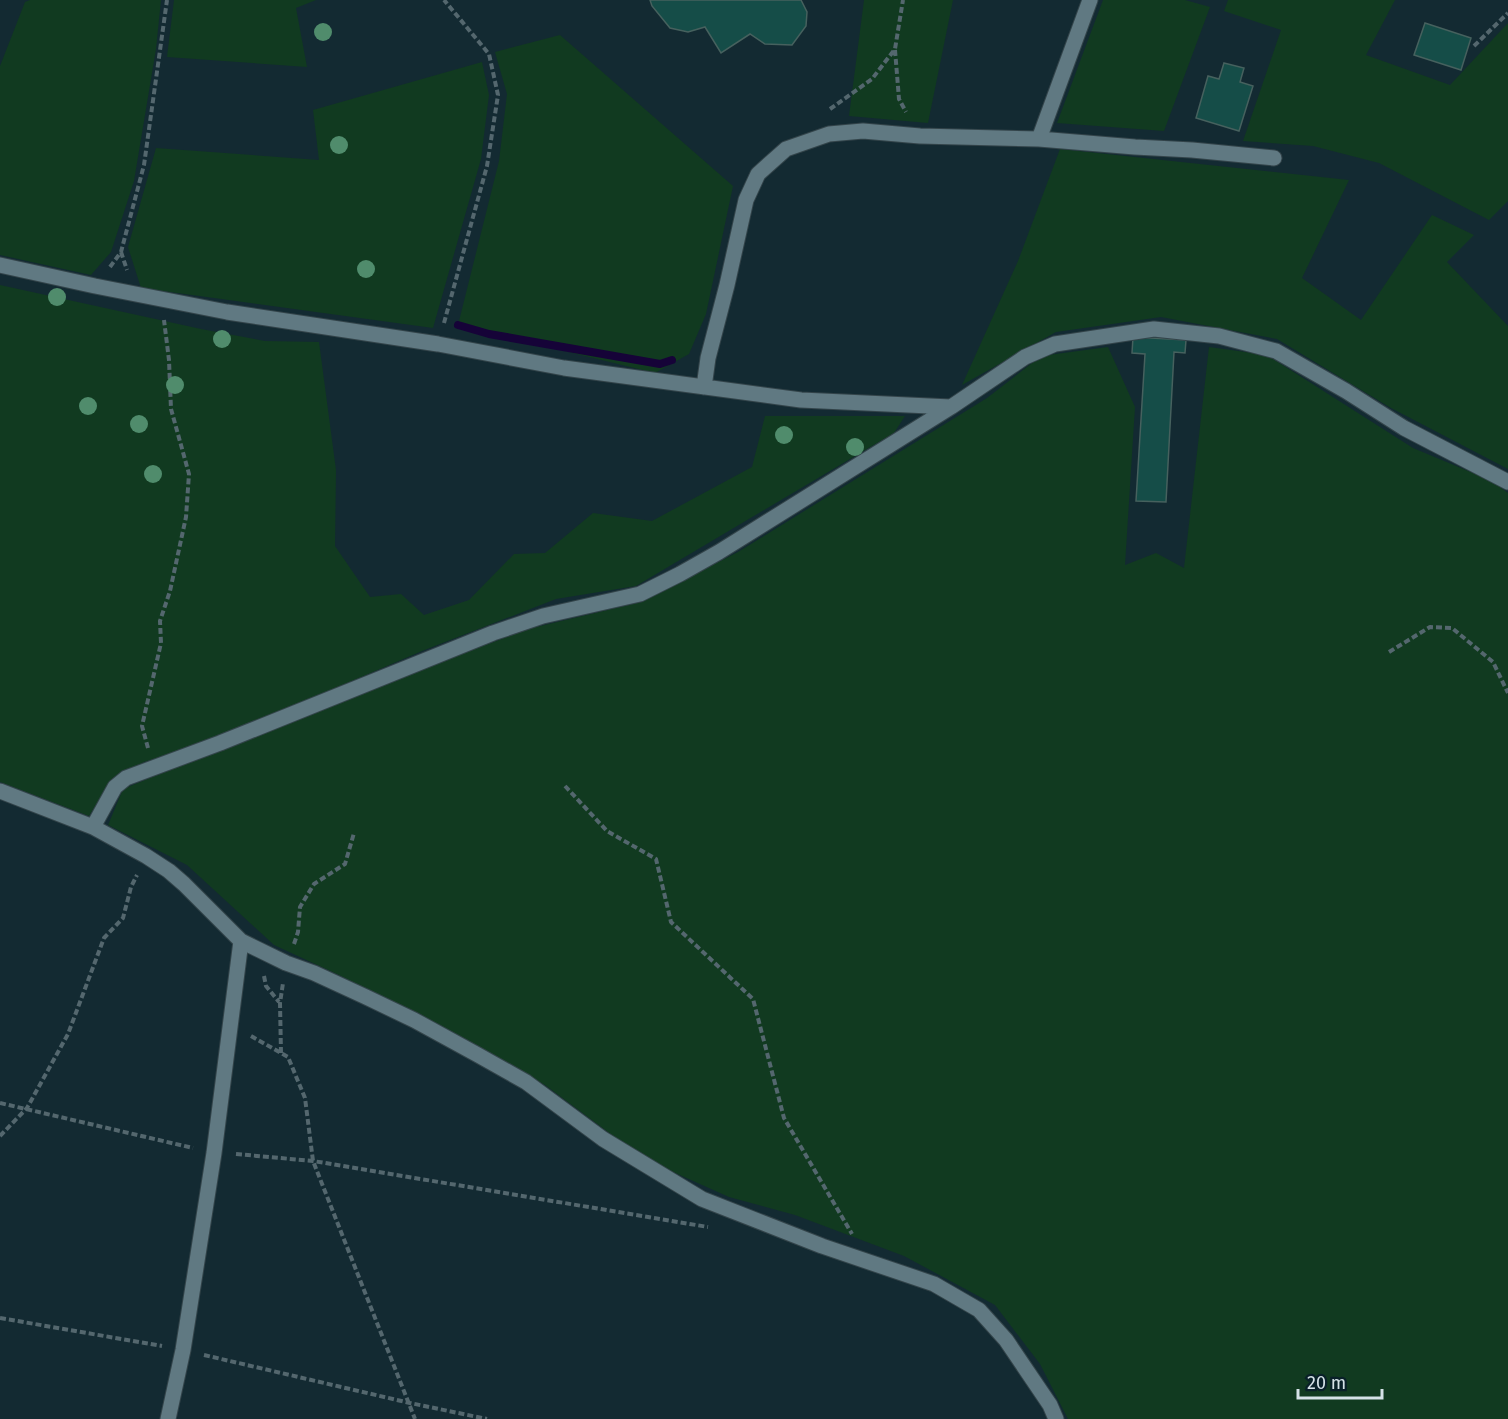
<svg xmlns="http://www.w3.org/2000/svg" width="1508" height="1419" font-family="'Fira Sans',sans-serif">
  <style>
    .green { fill: #113a20 }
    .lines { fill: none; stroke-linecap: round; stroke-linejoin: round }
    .stream { stroke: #160338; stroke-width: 8 }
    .building { fill: #154d48; stroke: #46615e; stroke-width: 1.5 }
    .minor-casing { stroke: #33444a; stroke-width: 17 }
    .path { stroke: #54676e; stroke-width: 4; stroke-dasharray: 6 3; stroke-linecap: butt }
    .minor { stroke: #607982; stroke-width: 15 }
    .tree { fill: #508c6c }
  </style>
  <rect width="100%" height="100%" fill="#132a32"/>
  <!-- green -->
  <path class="green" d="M30,0H161L156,49L134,181L111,252L91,275L0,255V66L25,2Z
    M174,0H316L296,8L307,67L167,57Z
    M864,0H953L928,123L849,116Z
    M1103,0H1185L1210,7L1164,131L1057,123Z
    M1228,0H1395L1366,55L1450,85L1508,23V201L1489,220L1379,163L1313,146L1243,141L1281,30L1224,11Z
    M560,35L733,186L706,314L689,354L655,373L458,325L499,161L507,94L495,52Z
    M482,62L489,95L481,159L433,328L141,288L128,247L156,148L319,160L313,110Z
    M1060,149L1349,180L1302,278L1361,320L1432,215L1474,235L1447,262L1508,326V469L1391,408L1277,339L1161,317L1056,332L962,385L1018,261Z
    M0,285L201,329L265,341L319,342L336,470L335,546L370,597L401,594L424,615L469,600L514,554L545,553L593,513L652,521L752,467L765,416H905L894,433L636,586L556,599L422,651L219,738L144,762L113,778L89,816L0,782Z
    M1108,347L1135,407L1125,565L1156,553L1184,568L1209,347L1267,355L1413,448L1492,481L1508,493V1419H1068L1040,1364L995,1305L904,1256L795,1215L729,1197L644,1159L545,1085L339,975L274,945L187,865L108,825L123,789L356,694L528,629L641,602L738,552L987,398L1041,356Z"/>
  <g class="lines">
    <!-- stream -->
    <path class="stream" d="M458,325L489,334L660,364L672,360"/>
  </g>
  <!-- building -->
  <path class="building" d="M650,0H801L807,12L806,26L792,45L765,44L750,34L721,53L705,27L688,32L670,28L652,6Z
    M1425,23L1471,38L1461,70L1414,55Z
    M1224,63L1244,68L1240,82L1253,86L1239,131L1196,118L1208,76L1219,79Z
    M1133,337L1186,340L1185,353L1174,352L1166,502L1136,501L1145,354L1132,353Z"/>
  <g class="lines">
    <!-- minor casing -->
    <g class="minor-casing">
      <path id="minor" d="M1039,139L1090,0
        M0,265L95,286L227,312L438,344L564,368L801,400L951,407
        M704,387L708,358L727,285L746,200L758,174L786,149L829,134L863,131L920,136L1039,139L1135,147L1192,150L1274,158
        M0,791L93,827L146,856L169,871L184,884L241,941L286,963L314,973L366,997L414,1020L478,1055L526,1082L603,1139L702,1199L822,1246L934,1284L979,1310L1006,1340L1050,1405L1056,1419
        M93,827L115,787L126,778L220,743L493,633L543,616L640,594L680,574L719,552L951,407L1025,357L1055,344L1154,329L1219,336L1276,351L1346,391L1404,428L1508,482
        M168,1419L183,1350L214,1153L241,941"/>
    </g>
    <!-- path -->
    <path class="path" d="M1474,46L1508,13
      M895,50L899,99L906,112
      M830,109L872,79L895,49L903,0
      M121,252L127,270
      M110,267L121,252L144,165L167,0
      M444,323L487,166L498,95L489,54L444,0
      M1389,652L1430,627L1452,628L1493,662L1508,693
      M148,748L142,726L161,643L160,621L170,591L186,517L189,474L171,409L169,360L164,320
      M565,786L607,831L656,859L671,922L753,999L784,1118L852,1234
      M294,944L298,932L300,907L314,884L345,864L354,833
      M264,976L266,986L279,1002
      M251,1036L288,1057L305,1098L313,1161L415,1419
      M281,1053L280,1003L283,983
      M0,1103L193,1148
      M0,1136L27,1108L68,1034L104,938L123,918L131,887L137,875
      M236,1154L313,1161L708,1227
      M0,1318L162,1346
      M204,1355L410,1403L487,1419"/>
    <!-- minor -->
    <use href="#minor" class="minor"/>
  </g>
  <!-- trees -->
  <g class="tree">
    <circle cx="323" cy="32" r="9"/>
    <circle cx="339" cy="145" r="9"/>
    <circle cx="366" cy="269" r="9"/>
    <circle cx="57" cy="297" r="9"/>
    <circle cx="222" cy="339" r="9"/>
    <circle cx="175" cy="385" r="9"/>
    <circle cx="88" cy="406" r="9"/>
    <circle cx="139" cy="424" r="9"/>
    <circle cx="784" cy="435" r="9"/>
    <circle cx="855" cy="447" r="9"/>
    <circle cx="153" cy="474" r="9"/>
  </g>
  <!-- scale -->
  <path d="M1298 1389v9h84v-9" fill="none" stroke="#d5e2e7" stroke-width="3"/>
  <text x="1307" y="1389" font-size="18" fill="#d5e2e7" stroke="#092028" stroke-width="4.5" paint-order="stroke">20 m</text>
</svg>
